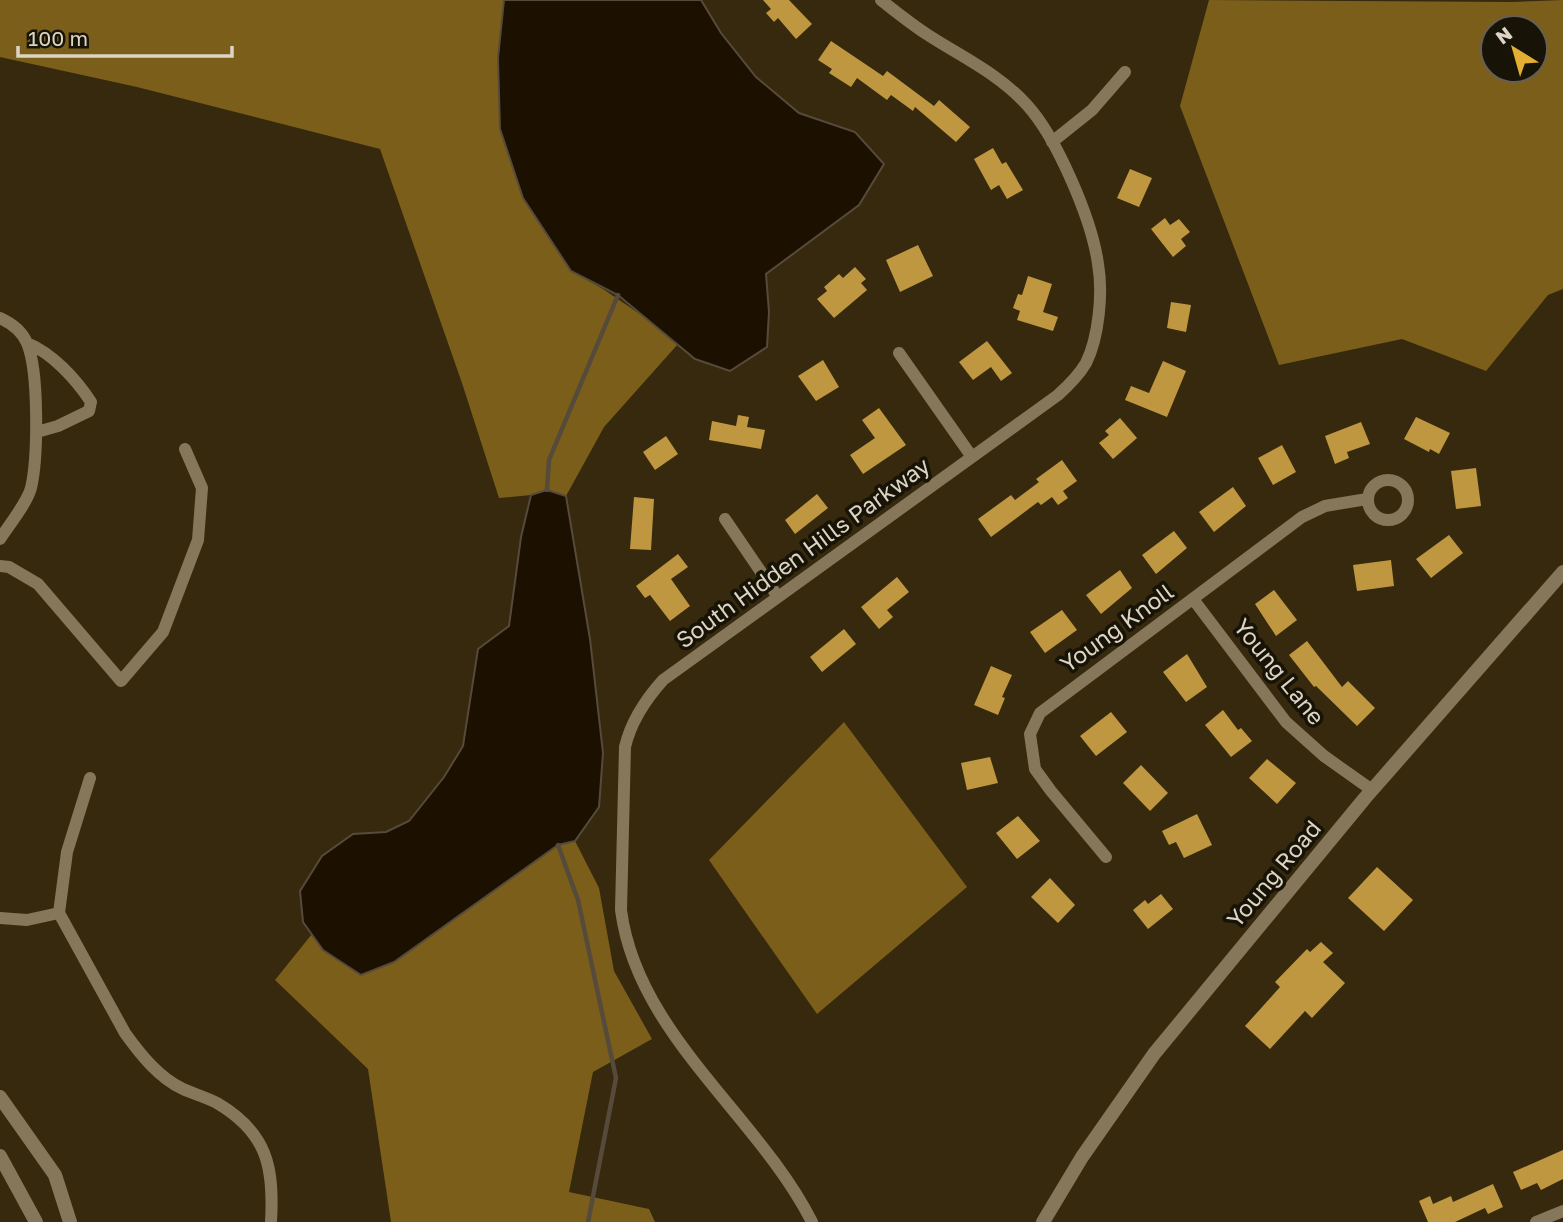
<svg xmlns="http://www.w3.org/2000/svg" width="1563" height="1222" font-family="'Golos Text',sans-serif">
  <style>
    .forest { fill: #7b5e1a; fill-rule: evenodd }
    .water { fill: #1c1000; stroke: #564b3b; stroke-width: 2 }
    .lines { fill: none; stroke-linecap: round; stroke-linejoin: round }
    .stream { stroke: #564b3b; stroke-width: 4.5 }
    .building { fill: #bf9741 }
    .minor { stroke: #86775a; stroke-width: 12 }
    .tertiary { stroke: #86775a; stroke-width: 14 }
    .labels { text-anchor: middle; stroke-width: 7; stroke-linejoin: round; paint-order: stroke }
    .street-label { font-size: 23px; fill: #dcd4c4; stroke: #181307 }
  </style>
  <rect width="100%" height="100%" fill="#36290d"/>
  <!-- forest -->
  <path class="forest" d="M0,0H504L498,58L500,129L571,271L603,289L653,323L678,344L604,427L566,496L531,495L499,498L462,383L380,149L137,87L0,57Z
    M1209,0L1512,2L1563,0V289L1548,295L1486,371L1402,339L1279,365L1180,106ZM1493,28H1535V70H1493Z
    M844,722L967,887L817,1014L709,860Z
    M575,841L599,888L614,971L652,1039L593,1072L569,1192L649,1209L655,1222H391L368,1069L275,980L312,934L323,950L394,962L558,845Z"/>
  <!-- water -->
  <path class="water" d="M504,0H701L721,33L756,77L799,113L855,132L884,164L859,205L766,274L769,312L767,347L730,371L695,359L618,295L571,271L523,198L500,129L498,58Z
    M547,490L566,496L590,639L603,753L599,807L575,841L558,845L394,962L361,975L323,950L303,922L300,891L322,856L353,834L386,832L409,821L444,777L463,746L478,649L509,626L521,537L531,495Z"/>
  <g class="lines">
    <!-- stream -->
    <path class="stream" d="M547,490L549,460L618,295
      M558,845L578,900L616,1078L588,1222"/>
  </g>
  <!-- building -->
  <path class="building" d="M763,0H789L812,24L796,39L778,18L774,22L766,13L771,9Z
    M831,41L883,76L887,71L934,106L939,100L970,127L956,142L915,107L913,111L891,95L887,100L857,78L851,87L829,73L832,69L818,60Z
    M993,148L1002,164L1006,162L1023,190L1007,199L999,185L991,190L974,159Z
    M1130,169L1152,178L1139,207L1117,198Z
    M1165,218L1170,225L1179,219L1190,232L1181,239L1186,246L1173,257L1151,229Z
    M918,245L933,276L900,292L886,260Z
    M855,267L866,279L861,283L867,290L834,318L817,299L827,291L824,287L839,274L843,278Z
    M1028,276L1052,284L1043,312L1058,317L1053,331L1017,320L1020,311L1013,308L1018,294L1022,295Z
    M1171,302L1191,305L1186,332L1167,328Z
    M987,341L1012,373L1001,381L991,367L973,380L959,362Z
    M823,360L839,387L816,401L798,376Z
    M1163,361L1186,371L1167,417L1125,400L1131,386L1149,393Z
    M879,408L906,445L863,474L850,455L875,438L862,420Z
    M738,415L749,417L747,427L765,430L761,449L709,440L712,421L736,426Z
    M1416,417L1450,433L1439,454L1430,449L1429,452L1404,439Z
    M1120,418L1137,438L1113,459L1099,443L1109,435L1105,431Z
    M1361,422L1370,444L1347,452L1349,458L1335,464L1325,436Z
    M666,436L678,454L655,470L643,452Z
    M1282,445L1296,472L1273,485L1258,458Z
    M1062,460L1077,481L1063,491L1068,498L1058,505L1052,497L1041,505L1038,502L991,537L978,519L1011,495L1015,500L1039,482L1036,479Z
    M1476,468L1481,506L1456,509L1451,471Z
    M1233,487L1246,506L1214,532L1199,512Z
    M817,494L828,508L795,534L785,520Z
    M634,497L654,499L651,550L630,549Z
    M1174,531L1187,548L1156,574L1142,555Z
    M1449,535L1463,553L1431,578L1416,559Z
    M678,554L688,567L671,579L690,606L670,621L650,595L645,598L636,586Z
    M1391,560L1394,586L1357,591L1353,565Z
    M1120,570L1132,588L1101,614L1086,595Z
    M897,577L909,592L887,610L893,617L879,629L861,607Z
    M1274,590L1297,620L1276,636L1255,604Z
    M1062,610L1077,630L1045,653L1030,632Z
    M844,629L856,644L822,672L810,657Z
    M1307,641L1342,687L1348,681L1375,708L1357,726L1316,686L1314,687L1289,655Z
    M1187,654L1207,687L1186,702L1163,672Z
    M991,666L1012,675L1002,697L1005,698L998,715L974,705Z
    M1223,710L1238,730L1241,728L1252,741L1231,757L1205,725Z
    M1111,712L1127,732L1096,756L1080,736Z
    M990,757L998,783L967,790L961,763Z
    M1267,759L1296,783L1277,804L1249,778Z
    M1141,765L1168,793L1150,811L1123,783Z
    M1197,814L1212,845L1184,858L1176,842L1169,845L1162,831Z
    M1018,816L1040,841L1017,859L996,833Z
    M1377,867L1413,900L1384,931L1348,898Z
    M1050,878L1075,905L1058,923L1031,897Z
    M1161,894L1173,909L1148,929L1133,910L1145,900L1148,904Z
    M1321,942L1333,953L1323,962L1345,983L1312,1018L1305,1011L1270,1049L1245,1026L1280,987L1275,982L1307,949L1310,952Z
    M1563,1150V1179L1541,1190L1537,1183L1521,1190L1513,1172Z
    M1493,1184L1503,1207L1488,1214L1485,1208L1455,1222H1428L1419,1201L1430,1196L1433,1204L1451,1196L1453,1202Z"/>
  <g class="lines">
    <!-- minor -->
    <path class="minor" d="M1052,142L1092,110L1125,72
      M0,318C11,323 22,331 27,343C39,371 38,458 31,488C27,503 9,525 0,539
      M27,343C52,353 76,379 91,402L89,411L58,426L37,432
      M899,353L972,457
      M1368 500a20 20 0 1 1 40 0a20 20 0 1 1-40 0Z
      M725,519L778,597
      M0,566L9,567L38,584L121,681L163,632L198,540L202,488L185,449
      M1193,599L1286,722L1324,756L1372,790
      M90,778L67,852L59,913L125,1033C140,1054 159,1078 183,1089C194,1094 206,1097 217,1103C268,1133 274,1168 271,1222
      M1106,857L1051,791L1035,769L1030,734L1040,713L1302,517L1325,506L1367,499
      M0,918L27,920L59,913
      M812,1222C758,1115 637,1034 621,910L625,747C631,721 646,699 663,680L1058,395C1068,386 1079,375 1086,363C1099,337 1103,292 1098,264C1092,220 1057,138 1027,105C999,74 962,57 928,35C911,24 896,12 881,0
      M1536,1222L1563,1211"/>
    <!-- tertiary -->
    <path class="tertiary" d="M0,1097L55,1175L70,1222
      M0,1156L36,1222
      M1043,1222L1082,1157L1154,1054L1365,798L1563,572"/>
  </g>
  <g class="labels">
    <!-- street labels -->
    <g class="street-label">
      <text transform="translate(803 553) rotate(-36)" y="8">South Hidden Hills Parkway</text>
      <text transform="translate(1117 628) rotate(-36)" y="8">Young Knoll</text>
      <text transform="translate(1279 672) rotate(51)" y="8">Young Lane</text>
      <text transform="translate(1274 874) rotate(-50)" y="8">Young Road</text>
    </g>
  </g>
  <!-- north arrow -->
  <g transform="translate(1514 49) rotate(323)"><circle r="33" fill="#181307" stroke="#666053" stroke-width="2"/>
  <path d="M0-5L12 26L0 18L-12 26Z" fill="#e2ae34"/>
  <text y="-10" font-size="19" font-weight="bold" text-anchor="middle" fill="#dcd4c4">N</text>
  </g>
  <!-- scale -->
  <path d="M18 46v10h214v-10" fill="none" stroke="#dcd4c4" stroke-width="3.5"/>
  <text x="28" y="46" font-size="21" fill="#dcd4c4" stroke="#181307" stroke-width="5" paint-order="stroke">100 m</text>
</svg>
